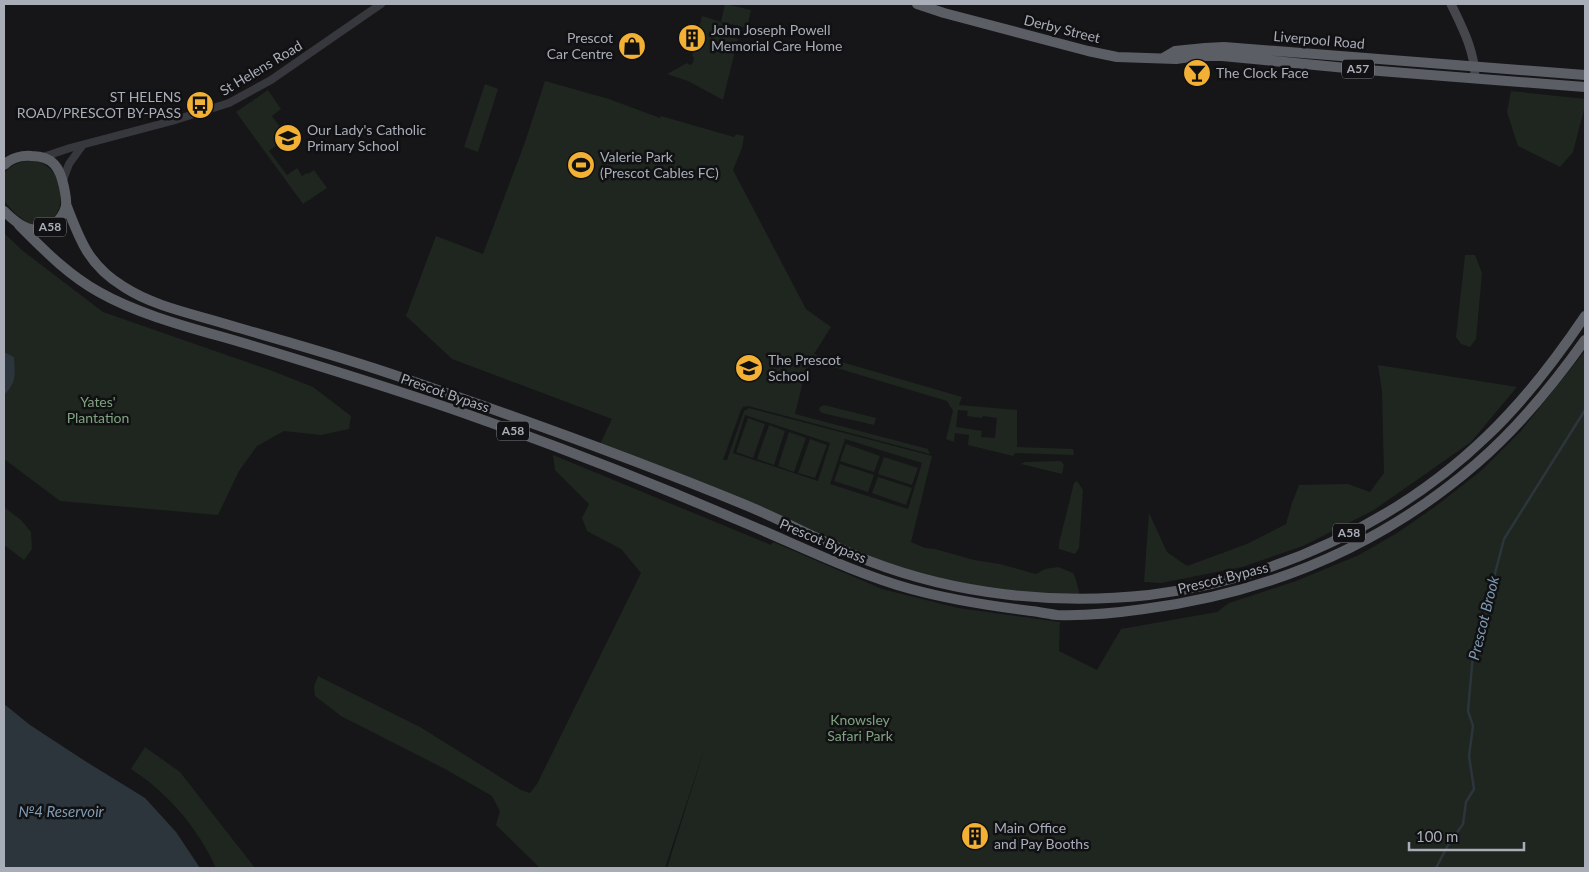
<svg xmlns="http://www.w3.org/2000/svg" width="1589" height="872" font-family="Lato,sans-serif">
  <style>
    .green { fill: #1e261f; fill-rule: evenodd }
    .water { fill: #2c353c }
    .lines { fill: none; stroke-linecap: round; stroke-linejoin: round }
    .stream { stroke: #2c353c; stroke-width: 2.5 }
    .tertiary { stroke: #37383d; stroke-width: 8 }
    .secondary { stroke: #45474d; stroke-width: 9 }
    .trunk { stroke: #5b5e65; stroke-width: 10 }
    .labels { text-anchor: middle; stroke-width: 5; stroke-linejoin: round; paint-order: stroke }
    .shield { fill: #111113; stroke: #7b7e86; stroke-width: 1 }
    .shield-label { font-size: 12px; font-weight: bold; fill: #a8adb8 }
    .street-label { font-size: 14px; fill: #a8adb8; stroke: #111113 }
    .poi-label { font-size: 14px; fill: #a8adb8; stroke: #111113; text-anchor: start }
    .park-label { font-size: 14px; fill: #7fa381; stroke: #111113 }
    .water-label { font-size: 15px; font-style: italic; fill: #7f9bb3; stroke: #111113 }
  </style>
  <rect width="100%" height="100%" fill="#161618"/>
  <!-- green -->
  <path class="green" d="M725,4L751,10L747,28L721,22L728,36L738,39L723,100L688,81L667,74L687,63L690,65L693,63L694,57L692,56L697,39H698L699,37L697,36L702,16L721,22Z
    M545,81L609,99L660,118L661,116L734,137L736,134L744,136L742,148L733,170L806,309L831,327L814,354L962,397L959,405L1017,410V447L1073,449L1074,455L1015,453L1013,456L968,445L969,435L955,433L954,442L946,439L953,411L947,401L820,363L813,355L804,377L795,414L928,449L930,454L748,406L743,407L741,410L723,460H727L744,411L749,408L932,456L911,542L925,548L935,549L974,560L1000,564L1036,574L1045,569L1058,567L1073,573L1075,577L1081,599L1036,597L914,576L598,448L612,419L452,359L406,316L436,236L483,254L525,142ZM958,410L968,411L967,416L982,418L983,416L997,418L995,438L981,437L982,431L956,427ZM745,415L830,443L818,481L733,453ZM845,439L922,463L908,509L830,484Z
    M485,84L498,89L478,152L464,147Z
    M268,90L281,109L272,116L280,127L277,130L280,134L275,138L279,143L269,151L287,175L297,168L302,176L307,173L308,174L314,170L327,188L303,204L236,112Z
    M1511,91L1585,99V106L1573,152L1560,167L1518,146L1507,112Z
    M36,161C76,172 64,240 27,222C19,218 10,208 4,201V173C12,164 23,160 36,161Z
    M4,233L23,251L103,312L270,370L313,387L351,416L349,429L321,435L284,431L257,446L239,471L218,515L60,501L4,459Z
    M1465,255H1475L1482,273L1476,339L1470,347L1461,344L1456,337Z
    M1585,351V868H667L705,747L665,868H540L496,825L500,811L492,796L445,769L341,716L315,696L314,687L318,676L420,727L521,790L530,793L537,784L641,573L621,549L587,531L582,518L589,504L555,470L553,455L771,545L773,542L882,589L958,608L1060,622L1059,651L1097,670L1121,629L1217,612L1229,603L1296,581L1359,555L1397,533L1436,506L1482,470L1520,432Z
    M1378,365L1517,387L1471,442L1374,510L1303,546L1242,567L1161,583L1144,582L1149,513L1167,552L1187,566L1247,544L1286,524L1292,503L1299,485L1348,484L1370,492L1384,473L1382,392Z
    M824,405L876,418L874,425L822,413L819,410L820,407Z
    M748,418L765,424L753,458L736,452Z
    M769,425L785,431L774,465L757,459Z
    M789,432L806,438L794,472L778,466Z
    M810,439L827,445L815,478L798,473Z
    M846,444L880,456L874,472L840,461Z
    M884,457L918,468L912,485L878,474Z
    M1061,461L1064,465L1062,474L1021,464L1025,462Z
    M840,464L874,475L868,492L834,481Z
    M878,477L912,488L906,505L872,493Z
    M1077,481L1083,490L1079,548L1075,554L1059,549V543L1074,483Z
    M4,507L21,520L31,532L32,549L24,560L4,545Z
    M145,747L180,772L255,868H216C198,828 168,793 131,769Z"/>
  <!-- water -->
  <path class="water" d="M4,352L14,357C15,374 17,382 4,395Z
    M4,704L30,725L85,761L145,798L176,832L200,868H4Z"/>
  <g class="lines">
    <!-- stream -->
    <path class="stream" d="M1436,868L1447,847L1463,824L1466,802L1474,789L1469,756L1473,726L1468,711L1474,643L1481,627L1504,539L1585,410"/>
    <!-- tertiary -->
    <path class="tertiary" d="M43,157L70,148L172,121L229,103L271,80L381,4
      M63,180L69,164L82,146"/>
    <!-- secondary -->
    <path class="secondary" d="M1451,4C1462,27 1475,51 1475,78"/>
    <!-- trunk -->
    <path class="trunk" d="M917,4L944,13L1088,51L1117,57L1176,59L1197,56H1222L1367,70L1585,87
      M1163,58L1175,51L1205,48L1224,47L1585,75
      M4,165C11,158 22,155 32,156C53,156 60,168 64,187C65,193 67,200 66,206C64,213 60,220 54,224C34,237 19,226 4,211
      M66,204C80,241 89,266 124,287C155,307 194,314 229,325C287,342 346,358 403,378C517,417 631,458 743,504C785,521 826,544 869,561C957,595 1055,605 1149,595C1273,580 1397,523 1487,436C1525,400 1556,359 1585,316
      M19,225C44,250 68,275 99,292C143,317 200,330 247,344C323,367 398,390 472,416C560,447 647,481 733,518C792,542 850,572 911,589C951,600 991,606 1031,611C1040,612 1049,614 1057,615C1086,616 1116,613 1144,609C1268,593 1381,546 1476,464C1518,428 1553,385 1585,340"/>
  </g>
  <!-- icons -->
  <defs>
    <g id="building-disc" transform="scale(1.4375)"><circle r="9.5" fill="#f2b134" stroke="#111113"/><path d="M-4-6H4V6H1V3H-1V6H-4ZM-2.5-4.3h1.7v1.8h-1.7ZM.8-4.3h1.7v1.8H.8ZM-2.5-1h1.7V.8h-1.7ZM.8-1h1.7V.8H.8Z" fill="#111"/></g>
    <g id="shop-disc" transform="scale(1.4375)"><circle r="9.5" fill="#f2b134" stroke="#111113"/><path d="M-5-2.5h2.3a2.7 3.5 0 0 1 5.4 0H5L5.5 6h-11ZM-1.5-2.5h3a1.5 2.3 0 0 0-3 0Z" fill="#111"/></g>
    <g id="bar-disc" transform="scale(1.4375)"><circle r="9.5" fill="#f2b134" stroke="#111113"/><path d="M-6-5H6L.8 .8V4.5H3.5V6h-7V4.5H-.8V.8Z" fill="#111"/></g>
    <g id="bus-disc" transform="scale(1.4375)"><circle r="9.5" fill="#f2b134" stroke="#111113"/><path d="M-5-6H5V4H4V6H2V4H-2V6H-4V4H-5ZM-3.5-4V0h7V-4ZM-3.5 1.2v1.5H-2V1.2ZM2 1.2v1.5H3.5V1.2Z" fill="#111"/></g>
    <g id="school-disc" transform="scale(1.4375)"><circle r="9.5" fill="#f2b134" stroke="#111113"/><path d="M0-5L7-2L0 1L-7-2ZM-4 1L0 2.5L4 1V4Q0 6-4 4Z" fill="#111"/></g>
    <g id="stadium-disc" transform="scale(1.4375)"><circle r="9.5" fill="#f2b134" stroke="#111113"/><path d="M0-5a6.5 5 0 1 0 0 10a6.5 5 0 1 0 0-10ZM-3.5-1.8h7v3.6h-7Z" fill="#111"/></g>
  </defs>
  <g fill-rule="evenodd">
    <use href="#building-disc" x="692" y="38"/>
    <use href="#shop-disc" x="632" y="46"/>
    <use href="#bar-disc" x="1197" y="73"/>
    <use href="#bus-disc" x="200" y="105"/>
    <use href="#school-disc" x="288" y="138"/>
    <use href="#stadium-disc" x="581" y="165"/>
    <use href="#school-disc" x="749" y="368"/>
    <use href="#building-disc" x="975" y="836"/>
  </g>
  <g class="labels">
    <!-- shield labels -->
    <g class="shield">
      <rect x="1342" y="59.5" width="32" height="19" rx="4"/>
      <rect x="34" y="217.5" width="32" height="19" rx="4"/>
      <rect x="497" y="421.5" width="32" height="19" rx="4"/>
      <rect x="1333" y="523.5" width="32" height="19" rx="4"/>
    </g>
    <g class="shield-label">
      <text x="1358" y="73">A57</text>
      <text x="50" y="231">A58</text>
      <text x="513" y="435">A58</text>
      <text x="1349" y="537">A58</text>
    </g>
    <!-- street labels -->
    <g class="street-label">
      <text transform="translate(1062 29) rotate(14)" y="5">Derby Street</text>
      <text transform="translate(1319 40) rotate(5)" y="5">Liverpool Road</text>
      <text transform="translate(261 68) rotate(-31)" y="5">St Helens Road</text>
      <text transform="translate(445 393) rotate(19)" y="5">Prescot Bypass</text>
      <text transform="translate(823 541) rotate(23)" y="5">Prescot Bypass</text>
      <text transform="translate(1223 578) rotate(-14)" y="5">Prescot Bypass</text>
    </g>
    <!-- poi labels -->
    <g class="poi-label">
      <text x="711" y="35">John Joseph Powell<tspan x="711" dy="16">Memorial Care Home</tspan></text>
      <text x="613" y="43" text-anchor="end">Prescot<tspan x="613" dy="16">Car Centre</tspan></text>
      <text x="1216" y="78">The Clock Face</text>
      <text x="181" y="102" text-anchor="end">ST HELENS<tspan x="181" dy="16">ROAD/PRESCOT BY-PASS</tspan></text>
      <text x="307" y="135">Our Lady's Catholic<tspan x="307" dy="16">Primary School</tspan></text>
      <text x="600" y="162">Valerie Park<tspan x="600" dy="16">(Prescot Cables FC)</tspan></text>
      <text x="768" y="365">The Prescot<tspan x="768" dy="16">School</tspan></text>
      <text x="994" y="833">Main Office<tspan x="994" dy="16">and Pay Booths</tspan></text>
    </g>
    <!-- park labels -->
    <g class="park-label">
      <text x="98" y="407">Yates'<tspan x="98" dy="16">Plantation</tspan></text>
      <text x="860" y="725">Knowsley<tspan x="860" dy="16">Safari Park</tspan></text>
    </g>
    <!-- water labels -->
    <g class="water-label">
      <text transform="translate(1484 618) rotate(-76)" y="5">Prescot Brook</text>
      <text x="61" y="817">№4 Reservoir</text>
    </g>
  </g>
  <!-- border -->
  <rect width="1589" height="872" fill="none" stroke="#a8adb8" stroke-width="10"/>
  <!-- scale -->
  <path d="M1409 842v8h115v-8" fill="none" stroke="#a8adb8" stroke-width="2.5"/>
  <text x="1416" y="842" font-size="15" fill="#a8adb8" stroke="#111113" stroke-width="4" paint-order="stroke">100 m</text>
</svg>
